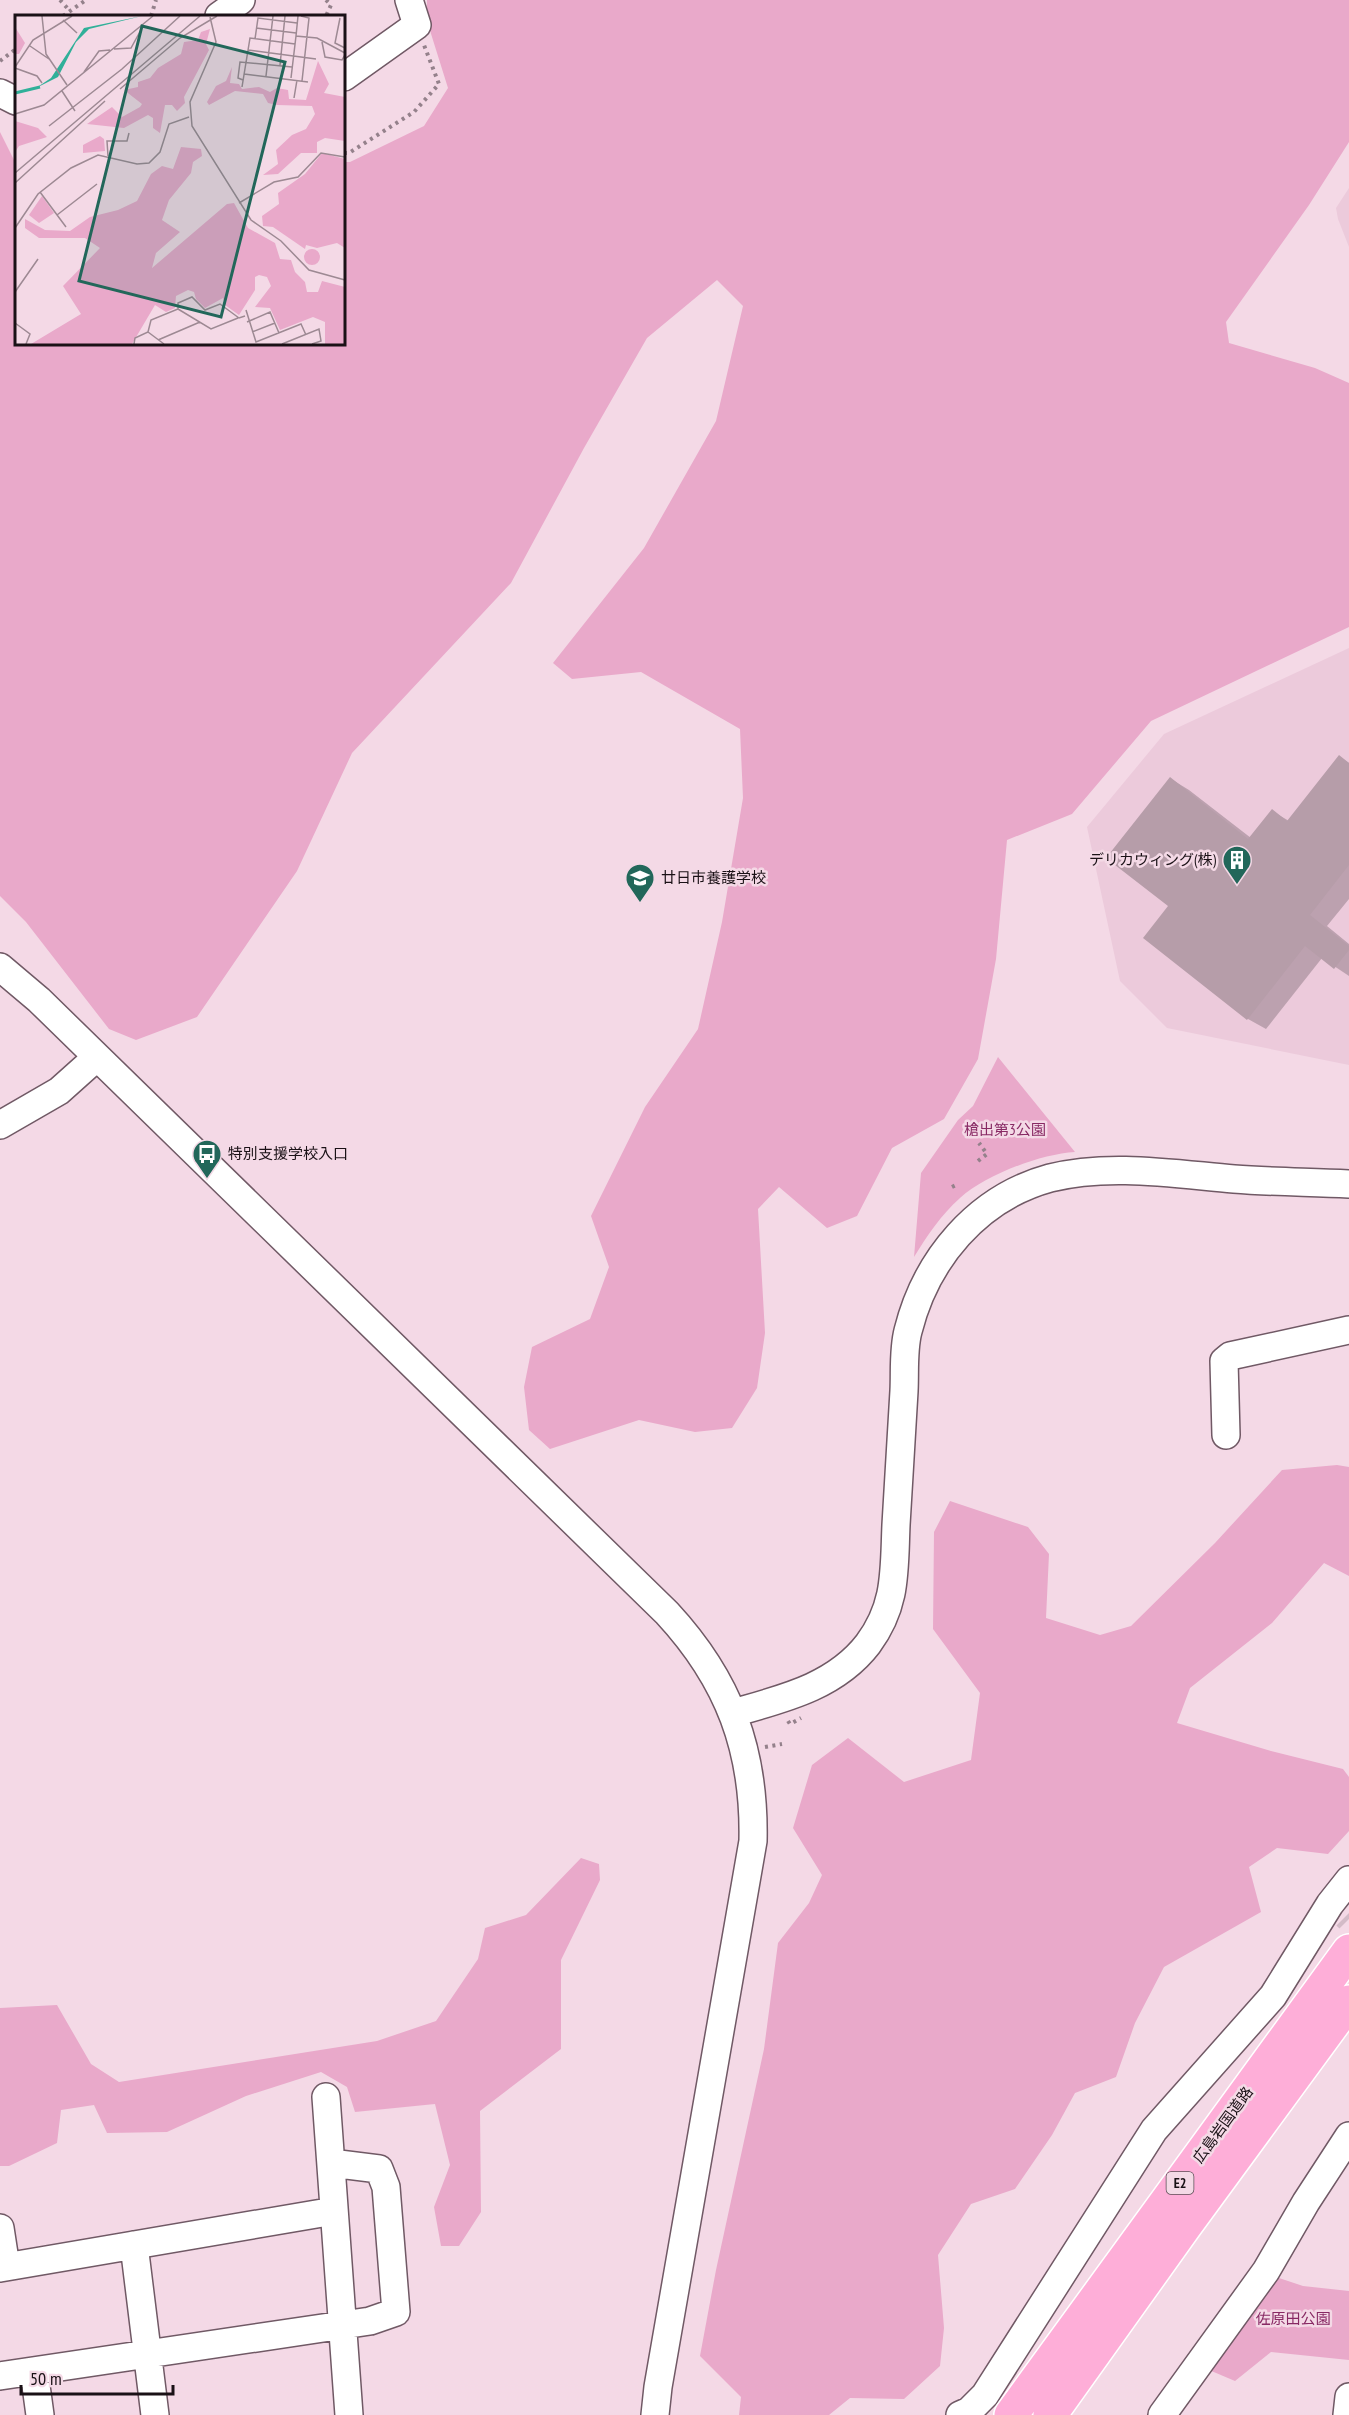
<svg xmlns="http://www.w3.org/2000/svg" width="1349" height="2415" font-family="'PT Sans Narrow','Noto Sans JP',sans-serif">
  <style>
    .built { fill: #eccadb }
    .green { fill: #e9a9ca }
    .shadow { fill: #0003 }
    .building { fill: #b69da9 }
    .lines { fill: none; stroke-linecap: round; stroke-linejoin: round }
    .minor-tunnel { stroke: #d3bbc7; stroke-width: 27; stroke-dasharray: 27 14; stroke-linecap: butt }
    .minor-casing { stroke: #705965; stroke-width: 30 }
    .highway-casing { stroke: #fff; stroke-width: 36 }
    .path { stroke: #94818b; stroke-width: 4; stroke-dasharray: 3 4.5; stroke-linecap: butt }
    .minor { stroke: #fff; stroke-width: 27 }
    .highway { stroke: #feaed8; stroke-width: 33 }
    .labels { text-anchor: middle; stroke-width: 5; stroke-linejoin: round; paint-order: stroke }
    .shield { fill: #f4d9e6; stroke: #5b4d54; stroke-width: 1.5 }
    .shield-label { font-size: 14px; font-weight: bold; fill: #1a1116 }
    .poi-label { font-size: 15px; fill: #1a1116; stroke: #f4d9e6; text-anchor: start }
    .park-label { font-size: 15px; fill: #882964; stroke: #f4d9e6 }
    .street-label { font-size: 15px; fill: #1a1116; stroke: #f4d9e6 }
    .inset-river { fill: none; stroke: #30b099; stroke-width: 3 }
    .inset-road { fill: none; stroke: #9d8993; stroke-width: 1.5 }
    .view { fill: #22675a; fill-opacity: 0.15; stroke: #22675a; stroke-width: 3 }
    .inset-edge { fill: none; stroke: #1a1116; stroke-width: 3 }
  </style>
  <rect width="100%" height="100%" fill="#f4d9e6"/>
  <!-- built -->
  <path class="built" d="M1349,188V247L1338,219L1336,208Z
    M1349,648V1065L1167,1028L1120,981L1087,827L1164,734Z"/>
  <!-- green -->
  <path class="green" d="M427,0H1349V142L1309,205L1226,322L1229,343L1315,368L1349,383V627L1151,721L1072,814L1007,840L996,959L978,1059L944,1119L892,1148L857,1216L827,1228L779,1187L758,1209L765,1333L757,1388L732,1428L695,1432L639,1420L550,1449L529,1430L524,1387L532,1347L590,1319L609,1267L591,1216L645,1107L698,1029L722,922L743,798L740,729L641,672L572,679L553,663L644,548L716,421L743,306L717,280L647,338L584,448L511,583L352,753L297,871L197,1017L136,1040L109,1029L26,922L0,896V132L16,164V344H344V162H350L424,126L448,88L427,21Z
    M998,1057L1075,1152C1040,1154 986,1175 960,1198C941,1215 927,1236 914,1257L921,1173L958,1120L973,1106Z
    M1337,1465L1349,1467V1576L1324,1563L1272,1623L1190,1688L1177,1723L1271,1751L1343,1769L1349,1777V1831L1328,1854L1277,1848L1249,1867L1261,1912L1164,1967L1135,2023L1116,2077L1075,2093L1052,2135L1015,2189L971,2204L938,2255L944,2328L940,2366L904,2399L850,2398L829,2415H739L741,2397L700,2356L716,2270L764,2049L778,1943L809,1903L822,1875L793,1828L812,1765L848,1738L904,1782L971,1760L980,1693L933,1629L934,1532L950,1501L1028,1527L1049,1554L1046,1618L1100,1635L1131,1626L1215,1543L1282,1470Z
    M581,1858L599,1864L600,1880L561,1960V2049L480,2111L481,2212L459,2246H441L434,2207L450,2165L435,2104L355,2112L347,2087L321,2072L246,2096L167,2132L107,2133L94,2105L61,2110L57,2143L9,2166H0V2008L57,2005L91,2064L119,2082L377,2041L436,2021L478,1959L485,1928L526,1915Z
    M1273,2276L1303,2286L1349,2291V2360L1271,2352L1235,2381L1209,2370Z"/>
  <!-- shadow -->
  <path class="shadow" d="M1340,757L1349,763V899L1327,926L1349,944V976L1322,958L1266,1029L1248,1019L1170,906L1171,779L1189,790L1251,838L1272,811L1289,821Z"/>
  <!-- building -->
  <path class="building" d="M1339,755L1349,763V865L1310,915L1349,946V950L1334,969L1305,946L1247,1020L1143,938L1168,906L1106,858L1170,777L1248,839L1272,809L1287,821Z"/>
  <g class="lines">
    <!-- minor-tunnel -->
    <path class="minor-tunnel" d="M1346,1916L1349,1919"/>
    <!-- minor casing -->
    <g class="minor-casing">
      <path id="minor" d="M219,16L241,0
        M344,77L417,25L409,0
        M0,93L16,101
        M0,967L39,1000L667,1613C729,1680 755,1750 753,1841L658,2387L655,2415
        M0,1125L59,1091L97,1057
        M1226,1435L1224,1361L1230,1356L1349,1330
        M733,1713C782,1699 835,1687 868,1644C897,1605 894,1571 896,1525C899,1480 901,1436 904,1391C905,1372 903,1350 908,1331C926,1259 977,1198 1050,1178C1109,1163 1175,1174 1234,1179C1272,1182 1311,1182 1349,1184
        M326,2097L349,2415
        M0,2228L6,2267
        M134,2245L155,2415
        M0,2268L334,2211
        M34,2371L40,2415
        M0,2376L370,2321L396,2312L386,2187L379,2169L331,2163
        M960,2415L969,2411L985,2395L1154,2130L1273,1996L1330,1904L1349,1880
        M1162,2415L1266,2271L1306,2202L1349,2136
        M1347,2415L1349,2397"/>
    </g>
    <!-- highway casing -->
    <g class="highway-casing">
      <path id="highway" d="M1011,2415L1349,1951
        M1050,2415L1185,2226L1349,2002"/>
    </g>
    <!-- path -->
    <path class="path" d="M60,0L70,11
      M326,0L331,5L326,16
      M63,16L86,0
      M151,16L156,0
      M0,61L16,49
      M344,153H349L414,112L439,84L424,45
      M978,1161L987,1154L979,1143
      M952,1187L956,1185
      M788,1721L790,1724L801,1718
      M765,1747L782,1744"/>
    <!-- minor -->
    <use href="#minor" class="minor"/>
    <!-- highway -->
    <use href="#highway" class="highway"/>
  </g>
  <!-- icons -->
  <defs>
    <g id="building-pin" transform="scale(1.5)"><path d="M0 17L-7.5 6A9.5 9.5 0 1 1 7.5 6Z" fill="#22675a" stroke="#f4d9e6"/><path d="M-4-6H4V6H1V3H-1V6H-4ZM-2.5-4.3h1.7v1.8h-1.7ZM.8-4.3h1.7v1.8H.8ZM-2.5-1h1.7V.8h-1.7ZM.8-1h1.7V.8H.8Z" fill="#fff"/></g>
    <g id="school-pin" transform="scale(1.5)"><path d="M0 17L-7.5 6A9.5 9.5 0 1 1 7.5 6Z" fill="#22675a" stroke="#f4d9e6"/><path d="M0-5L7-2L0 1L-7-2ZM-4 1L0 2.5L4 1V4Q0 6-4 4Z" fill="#fff"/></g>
    <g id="bus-pin" transform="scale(1.5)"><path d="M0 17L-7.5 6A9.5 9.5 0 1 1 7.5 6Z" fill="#22675a" stroke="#f4d9e6"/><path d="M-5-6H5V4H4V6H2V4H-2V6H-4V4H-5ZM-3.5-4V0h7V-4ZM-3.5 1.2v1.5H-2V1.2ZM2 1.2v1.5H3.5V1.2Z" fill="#fff"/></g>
  </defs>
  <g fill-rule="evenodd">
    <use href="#building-pin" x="1237" y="860"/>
    <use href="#school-pin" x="640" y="878"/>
    <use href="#bus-pin" x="207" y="1154"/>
  </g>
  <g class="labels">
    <!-- shield labels -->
    <rect class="shield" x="1166.5" y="2172" width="27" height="22" rx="4.5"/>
    <g class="shield-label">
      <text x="1180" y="2188">E2</text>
    </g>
    <!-- poi labels -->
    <g class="poi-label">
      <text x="1216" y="865" text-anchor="end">デリカウィング(株)</text>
      <text x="661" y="883">廿日市養護学校</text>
      <text x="228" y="1159">特別支援学校入口</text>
    </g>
    <!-- park labels -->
    <g class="park-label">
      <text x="1005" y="1135">槍出第3公園</text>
      <text x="1293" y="2324">佐原田公園</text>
    </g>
    <!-- street labels -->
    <g class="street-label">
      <text transform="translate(1223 2125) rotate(-54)" y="5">広島岩国道路</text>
    </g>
  </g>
  <!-- overview -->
  <g transform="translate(15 15)">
    <rect width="330" height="330" fill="#f4d9e6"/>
    <path d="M0,12L10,28L4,39H0ZM195,14L191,29L194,35L169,82L170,88L162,96L157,90H150L145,118L138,113V103L133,100L109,113L72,109L97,92L107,102L125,92L127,89L109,75L123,72V67L135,63L143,53L166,39L169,27L183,25L186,17ZM303,46L314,69L309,78L330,82V126L310,123L302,127V138H286L263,159L248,160L263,149L261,135L277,120L291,114L300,99L297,91L262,90L253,88L248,79L220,76L194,90L192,87L201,71L211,66L217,52L215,68L224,69L227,74L244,72L255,77L262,73L273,75L274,84L291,85ZM0,106L23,113L32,122L4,131L0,137ZM85,121L89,124L90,136L68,138V130ZM166,132L186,134L187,141L178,147L176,158L154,185L147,205L165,217L141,238L137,253L212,189L219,188L233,213L260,228L265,244L276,245L280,257L290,267L292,277H303L307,266L330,272V329H310V307L298,302L265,315L255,293L240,292L256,271L252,262L244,260L240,262V275L224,300L210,290L208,283L190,293L181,284L179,277L173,275L161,281L160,293L151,297L140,290L117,329H16L66,299L48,271L85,233L70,223H24L10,213V204L30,215L55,216L75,202L103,195L122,186L136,159L147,151L158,154ZM307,138L330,144V233L322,228L302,233L291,230L290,234L258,212L248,211L247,201L264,189L263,178L290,159ZM27,181L39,198L24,208L14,200ZM289 242a8 8 0 1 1 16 0a8 8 0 1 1-16 0Z" fill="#e9a9ca"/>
    <path d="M127,1L74,14L61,27L43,62L21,73L36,63L69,13Z" fill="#30b099"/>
    <path class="inset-river" d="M0,78L25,72"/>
    <path class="inset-road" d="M27,1L31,39L52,70M283,1L281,21L302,23L330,38M286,1L294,3L287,66M195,2L201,27L175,87L177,111L236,205L266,226L294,255L330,265M325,3L320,28L330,33M48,5L62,18M241,13L281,18M240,24L243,3L282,8M307,27L310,42L327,45L330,40M15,31L34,44M99,34L116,33L127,13M233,35L301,44M265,50L270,1M0,52L18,25L57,1M0,53L22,61L27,68M69,57L84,36L95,35M229,59L293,67M251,61L258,1M276,63L281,21M228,65L223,63L225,47L277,52M227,72L235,23L280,29M105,74L165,23L202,1M47,76L60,96M279,83L282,65M0,99L29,90L138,1M34,111L107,54L165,1M93,141L92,126H112L114,118M0,158L185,1M0,168L90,86M25,177L51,212M224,188L259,167L283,162L306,138L330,142M42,200L82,169M0,213L23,179L56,153L83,140L122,149L134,148L145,137L154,109L174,102M0,277L23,244M163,294L196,314L223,303M231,295L241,327L286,309L291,320M232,307L255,297L264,318M0,308L15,319L11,329M133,317L149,329M237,317L260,308M143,325L185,307M119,329L120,323L133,317L136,305L163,294V288L177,282L190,295L205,289L224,303L230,301M267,329L304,314L306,326L297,329"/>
    <path class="view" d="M127,11L270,47L206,302L64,266Z"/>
    <rect width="330" height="330" class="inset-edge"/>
  </g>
  <!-- scale -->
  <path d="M21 2385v9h152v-9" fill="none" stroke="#1a1116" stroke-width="3"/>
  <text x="30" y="2385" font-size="18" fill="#1a1116" stroke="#f4d9e6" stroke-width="4.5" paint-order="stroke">50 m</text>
</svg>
